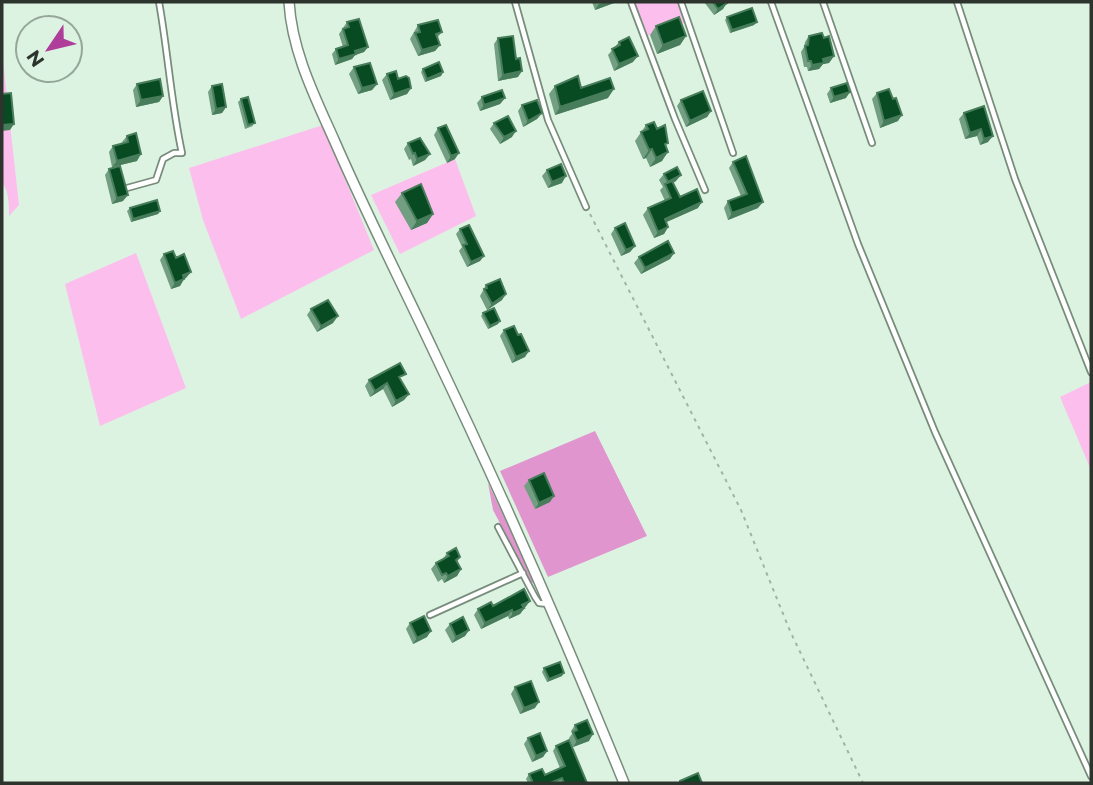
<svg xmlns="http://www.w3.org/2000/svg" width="1093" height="785" font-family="Montserrat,sans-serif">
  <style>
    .green { fill: #fcbfed }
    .forest { fill: #e095ce }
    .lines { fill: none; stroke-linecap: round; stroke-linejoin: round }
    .service-casing { stroke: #788c7b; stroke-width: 8 }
    .minor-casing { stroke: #788c7b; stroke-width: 12 }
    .path { stroke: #a1b3a4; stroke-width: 2; stroke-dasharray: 3.5 5; stroke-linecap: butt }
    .service { stroke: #fff; stroke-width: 4.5 }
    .minor { stroke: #fff; stroke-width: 9 }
    .wall { fill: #729e81 }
    .shaded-wall { fill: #487d5b }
    .building { fill: #084a21; stroke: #487d5b; stroke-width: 2 }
  </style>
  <rect width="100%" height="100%" fill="#ddf3e1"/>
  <!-- green -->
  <path class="green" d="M630,2H680L687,22L644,37Z
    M2,52L19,205L9,216C9,204 9,192 2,182Z
    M323,125L374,250L241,319L203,220L189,168Z
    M455,159L476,216L400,254L371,195Z
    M136,253L186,388L100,426L65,284Z
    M1091,382V470L1060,397Z"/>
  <!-- forest -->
  <path class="forest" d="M595,431L647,536L548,577L500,471Z
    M488,483L536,584L531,582L493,510Z"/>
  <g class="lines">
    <!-- service casing -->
    <g class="service-casing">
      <path id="service" d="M515,2L548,120L586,207
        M631,2L675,119L705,190
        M681,2L733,153
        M771,2L858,244L935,432L1091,776
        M823,2L872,143
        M957,2L1015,179L1091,372
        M127,188L156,180L163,159L174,153H182C171,103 168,52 159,2
        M498,527L535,597L539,603L548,604
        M430,615L523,573"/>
    </g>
    <!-- minor casing -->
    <g class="minor-casing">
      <path id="minor" d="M289,2C292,52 315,97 335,142C366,213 401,282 434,352C502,494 565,638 624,783"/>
    </g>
    <!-- path -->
    <path class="path" d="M590,214L741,510L790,631L863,783"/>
    <!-- service -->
    <use href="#service" class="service"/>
    <!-- minor -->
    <use href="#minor" class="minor"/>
  </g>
  <!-- wall -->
  <path class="wall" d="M592,2H615L614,3L595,10Z
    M704,2H726L723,9L714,15Z
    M727,17L754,25L730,33L725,20Z
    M347,22L368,47L364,52L355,55L352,59L335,65L332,54L336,49L343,47L339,34Z
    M418,25L442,32L437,38L440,45L435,51L418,56L410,39Z
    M656,26L686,36L680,45L657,54L650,35Z
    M809,36L824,38L834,56L829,63L823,64L819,69L808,71L807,67H804L801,52L804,47L805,42Z
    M498,38L518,77L498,81L494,44Z
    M619,42L633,62L614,71L608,55Z
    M354,67L377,84L372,90L358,94L349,74Z
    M423,69L443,72L441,76L425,82L421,72Z
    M387,74L398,79L411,88L407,94L390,100L382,80Z
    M137,84L163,96L159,102L136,107L133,90Z
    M212,86L226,107L222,113L212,115L208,92Z
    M555,86L581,88L608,98L555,115L549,94Z
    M831,88L846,98L830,103L827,94Z
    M877,93L898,121L880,128L872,99Z
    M482,97L505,98L500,104L480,111L477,103Z
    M241,99L253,126L245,129L238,102Z
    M681,100L711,111L707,117L686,127L677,106Z
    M522,105L542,113L537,119L523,127L518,111Z
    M984,106L988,142L980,145L977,136L965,139L959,119L964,113Z
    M494,123L512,137L500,144L490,129Z
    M646,125L666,147L662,161L650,167L646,158L643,159L635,141Z
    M438,128L455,159L447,163L434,135Z
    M127,136L137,161L112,167L109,152L113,146L123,143L122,142Z
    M408,143L430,154L425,160L413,166L411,159L409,160L404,149Z
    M733,162L758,208L728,220L724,208L728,201L741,196L729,168Z
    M109,169L123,201L112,204L105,175Z
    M547,170L562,183L548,188L542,176Z
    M664,174L676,181L673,183L680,197L698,208L666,222L668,227L664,234L654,238L643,215L648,208L665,201L660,190L663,187L659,180Z
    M402,193L433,214L427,223L411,230L395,202Z
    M130,208L160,211L158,214L131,222L127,211Z
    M615,228L635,246L630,252L621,256L611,234Z
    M460,229L484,256L480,261L467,267L459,251L462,247L456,234Z
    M674,253L670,259L641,274L634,263L639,257Z
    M164,254L186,278L184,279L180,286L171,289L160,260Z
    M486,285L502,300L487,310L480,296Z
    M311,309L333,323L317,332L307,315Z
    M483,313L498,324L488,329L481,316Z
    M504,330L525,357L512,363L500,336Z
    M369,380H401L409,394L404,400L392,407L383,389L370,397L365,386Z
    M529,480L550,502L535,509L524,486Z
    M447,553L460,557L457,562L461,569L457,576L444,583L442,579L438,582L431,569L436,563L443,559Z
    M530,601L520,614L509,619L508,616L481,629L474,615L478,609Z
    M410,623L427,637L413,644L406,629Z
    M450,624L469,630L465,636L452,643L445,630Z
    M544,668L562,676L547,682L542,672Z
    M515,687L535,708L520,714L511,694Z
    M575,725L589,741L573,747L569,738L572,734L571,731Z
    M528,738L547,751L543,757L532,762L524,744Z
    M556,746L587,783H528L526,779L529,774L545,775L560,768L553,751Z"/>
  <!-- shaded-wall -->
  <path class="shaded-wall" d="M605,2H615L614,3L595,10L599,4Z
    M727,3L723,9L714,15L718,9Z
    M757,22L754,25L730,33L732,30Z
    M686,36L680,45L657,54L663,45Z
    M440,45L435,51L418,56L422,50Z
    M368,47L364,52L355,55L352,59L335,65L339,59L355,51Z
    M638,56L633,62L614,71L619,64Z
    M834,56L829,63L823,64L819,69L808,71L812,65L823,59Z
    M522,71L518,77L498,81L503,75Z
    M443,72L441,76L425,82L427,79Z
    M377,84L372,90L358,94L362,88Z
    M411,88L407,94L390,100L394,94Z
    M614,89L608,98L555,115L560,107Z
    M850,92L846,98L830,103L834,97Z
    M163,96L159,102L136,107L141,100Z
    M505,98L500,104L480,111L484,105Z
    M226,107L222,113L212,115L216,109Z
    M711,111L707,117L686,127L690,121Z
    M542,113L537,119L523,127L528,121Z
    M902,115L898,121L880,128L884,121Z
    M14,124L10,130L2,131V125Z
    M981,129L977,136L965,139L970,133Z
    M516,131L512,137L500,144L504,137Z
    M993,136L988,142L980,145L984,139Z
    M652,149L646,158L643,159L649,150Z
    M668,152L662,161L650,167L656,158Z
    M459,153L455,159L447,163L451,156Z
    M141,154L137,161L112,167L117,161Z
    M430,154L425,160L413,166L417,159Z
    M681,175L676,181L666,187L668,182Z
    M566,176L562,183L548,188L552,182Z
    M128,195L123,201L112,204L117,198Z
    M702,202L698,208L660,225L665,219Z
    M763,202L758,208L728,220L732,213Z
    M160,211L158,214L131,222L133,219Z
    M433,214L427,223L411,230L417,221Z
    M668,227L664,234L654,238L658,232Z
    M635,246L630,252L621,256L626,250Z
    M674,253L670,259L641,274L645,268Z
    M484,256L480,261L467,267L471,262Z
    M191,272L186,278L178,281L183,275Z
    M184,279L180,286L171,289L175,283Z
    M506,294L502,300L487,310L492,304Z
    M338,316L333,323L317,332L321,326Z
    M500,321L498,324L488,329L490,326Z
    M529,351L525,357L512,363L516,357Z
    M387,383L383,389L370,397L375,391Z
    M409,394L404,400L392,407L396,401Z
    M554,496L550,502L535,509L539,503Z
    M461,569L457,576L444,583L448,576Z
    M530,601L520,614L509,619L513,613L522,605Z
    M512,610L508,616L481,629L485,623Z
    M469,630L465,636L452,643L456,637Z
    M431,631L427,637L413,644L417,638Z
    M564,673L562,676L547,682L549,679Z
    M539,702L535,708L520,714L524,708Z
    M593,734L589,741L573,747L577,741Z
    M547,751L543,757L532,762L536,756Z"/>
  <!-- building -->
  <path class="building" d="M713,2H726L727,3L718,9Z
    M752,8L757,22L732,30L727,17Z
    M679,17L686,36L663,45L656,26Z
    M359,19L368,47L355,51L356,54L339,59L336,49L348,45L343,29L349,27L347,22Z
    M438,20L442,32L436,34L440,45L422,50L415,33L420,32L418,25Z
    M822,33L824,38L829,36L834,56L823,59L824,63L812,65L811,61H808L805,46L808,45L809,36Z
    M513,36L516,59L520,58L522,71L503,75L498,38Z
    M629,37L638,56L619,64L612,49L620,45L619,42Z
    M439,62L443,72L427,79L423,69Z
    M370,63L377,84L362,88L354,67Z
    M396,71L398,79L406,76L409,78L411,88L394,94L387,74Z
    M578,76L581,88L610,78L614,89L560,107L555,86Z
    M160,79L163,96L141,100L137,84Z
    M847,83L850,92L834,97L831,88Z
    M222,84L226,107L216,109L212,86Z
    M889,89L893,99L896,98L902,115L884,121L877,93Z
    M502,90L505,98L484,105L482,97Z
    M703,91L711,111L690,121L681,100Z
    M11,93L14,124L2,125V94Z
    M248,97L255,123L248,125L241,99Z
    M537,100L542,113L528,121L522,105Z
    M984,106L993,136L984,139L981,129L970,133L964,113Z
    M508,116L516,131L504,137L494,123Z
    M654,122L657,129L665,125L668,143L665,144L668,152L656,158L652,149L649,150L641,132L648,129L646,125Z
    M446,125L459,153L451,156L438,128Z
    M136,133L141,154L117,161L113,146L128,142L127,136Z
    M420,138L430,154L417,159L415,153L413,154L408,143Z
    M746,156L763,202L732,213L728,201L747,194L733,162Z
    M561,164L566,176L552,182L547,170Z
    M120,166L128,195L117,198L109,169Z
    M677,167L681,175L668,182L664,174Z
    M672,181L680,197L697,189L702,202L665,219L668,227L658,232L648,208L671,198L665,184Z
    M421,184L433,214L417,221L402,193Z
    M157,200L160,211L133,219L130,208Z
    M625,223L635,246L626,250L615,228Z
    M469,225L484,256L471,262L463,245L467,244L460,229Z
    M668,241L674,253L645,268L639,257Z
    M173,251L176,258L184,254L191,272L183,275L184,279L175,283L164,254Z
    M500,279L506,294L492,304L484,289L487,288L486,285Z
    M328,300L338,316L321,326L311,309Z
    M494,308L500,321L490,326L483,313Z
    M514,326L518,335L521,334L529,351L516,357L504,330Z
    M400,363L406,374L399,377L409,394L396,401L387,383L375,391L369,380Z
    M544,473L554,496L539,503L529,480Z
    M456,548L460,557L456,560L461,569L448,576L446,573L442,575L436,563L449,556L447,553Z
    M524,589L530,601L522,605L524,608L513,613L512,610L485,623L478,609L491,602L493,606Z
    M424,616L431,631L417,638L410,623Z
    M463,617L469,630L456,637L450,624Z
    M560,662L564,673L549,679L544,668Z
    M531,681L539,702L524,708L515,687Z
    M587,720L593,734L577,741L573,732L577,730L575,725Z
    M540,733L547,751L536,756L528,738Z
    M569,740L587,783H564L562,778L550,783H533L529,774L542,769L545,775L565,766L556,746Z
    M698,773L702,783H680V781Z"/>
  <!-- border -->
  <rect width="1093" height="785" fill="none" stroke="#2c342d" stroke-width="7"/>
  <!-- north arrow -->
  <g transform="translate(49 49) rotate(235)"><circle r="33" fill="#ddf3e1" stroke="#96a799" stroke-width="2"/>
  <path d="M0-5L12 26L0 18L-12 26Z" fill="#ae3e9a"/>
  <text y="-10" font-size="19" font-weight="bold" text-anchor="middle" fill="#2c342d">N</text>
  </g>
</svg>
